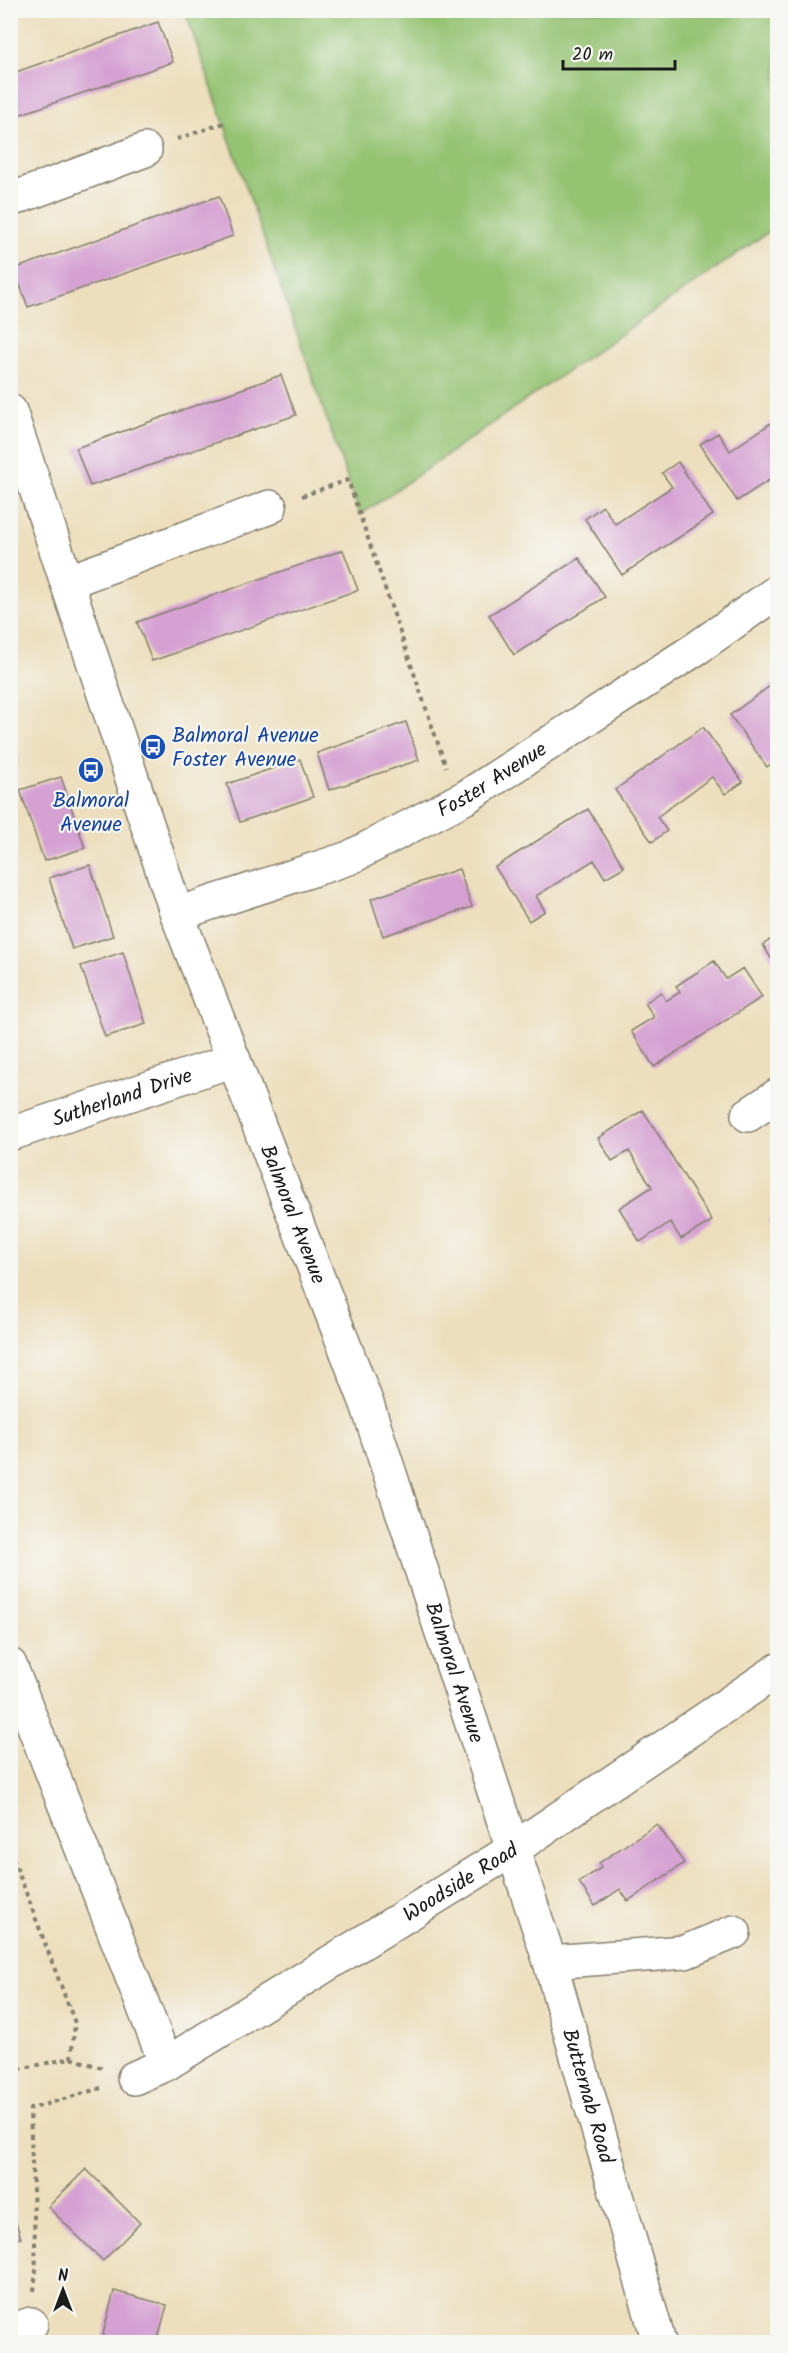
<svg xmlns="http://www.w3.org/2000/svg" width="788" height="2353" font-family="Kalam,sans-serif">
  <style>
    .green { fill: #94c372; stroke: #587047; stroke-width: 1.5 }
    .building { fill: #d5a1d3 }
    .lines { fill: none; stroke-linecap: round; stroke-linejoin: round }
    .minor-casing { stroke: #847e6c; stroke-width: 36 }
    .path { stroke: #847e6c; stroke-width: 4; stroke-dasharray: 4.5 4.5; stroke-linecap: butt }
    .minor { stroke: #fff; stroke-width: 33 }
    .labels { text-anchor: middle; stroke-width: 4.5; stroke-linejoin: round; paint-order: stroke }
    .transit-label { font-size: 21px; fill: #164399; stroke: #f6f6f2; text-anchor: start }
    .street-label { font-size: 21px; fill: #1c1c1c; stroke: #f6f6f2 }
  </style>
  <rect width="100%" height="100%" fill="#f6f6f2"/>
  <filter id="ink" filterUnits="userSpaceOnUse"><feTurbulence type="fractalNoise" baseFrequency=".0167" numOctaves="2"/><feDisplacementMap in="SourceGraphic" scale="12" xChannelSelector="R" yChannelSelector="G"/><feConvolveMatrix kernelMatrix="1 2 1 2 8 2 1 2 1" color-interpolation-filters="sRGB"/></filter>
  <filter id="wash" filterUnits="userSpaceOnUse"><feTurbulence type="fractalNoise" baseFrequency=".008" numOctaves="4" result="noise"/><feDisplacementMap in="SourceGraphic" scale="24" xChannelSelector="R" yChannelSelector="G"/><feGaussianBlur stdDeviation="1.35" result="paint"/><feColorMatrix in="noise" values="0 0 0 0 0 0 0 0 0 0 0 0 0 0 0 0 0 1.4 0 .05"/><feComposite in="paint" operator="in"/></filter>
  <g filter="url(#wash)">
    <rect width="100%" height="100%" fill="#eddfbd"/>
    <!-- green -->
    <path class="green" d="M185,11H777V226L360,515Z"/>
    <g id="blocks">
      <!-- building -->
      <path class="building" d="M158,22L173,62L10,118V74Z
        M219,196L233,236L28,307L14,269Z
        M281,375L296,415L90,486L76,448Z
        M777,419V475L737,501L700,444L718,433L730,451Z
        M678,462L713,515L622,575L585,519L603,506L615,524L672,487L662,473Z
        M343,550L358,590L152,661L137,622Z
        M579,558L605,597L514,655L489,615Z
        M777,681V738L772,742L777,749V759L767,767L730,715Z
        M406,722L419,760L329,790L317,753Z
        M703,727L743,782L725,794L712,777L657,817L667,831L652,842L615,790Z
        M10,735L19,760L10,763Z
        M300,759L313,797L240,822L227,784Z
        M61,777L85,848L44,861L20,790Z
        M588,809L624,867L605,878L594,860L536,896L545,911L529,921L495,867Z
        M90,865L113,936L72,949L49,878Z
        M459,869L472,907L383,936L371,899Z
        M777,935V968L763,945Z
        M123,952L146,1024L105,1037L81,966Z
        M714,961L726,979L743,968L762,997L654,1067L631,1031L654,1017L645,1003L661,992L666,1001L680,992L676,986Z
        M643,1110L712,1221L681,1239L670,1222L640,1242L619,1208L652,1187L629,1151L612,1161L598,1138Z
        M777,1213V1235L768,1220Z
        M657,1824L684,1863L628,1901L620,1889L595,1906L579,1882L601,1868L599,1863Z
        M86,2169L140,2223L103,2261L48,2207Z
        M10,2205L21,2238L10,2241Z
        M114,2291L167,2305L157,2342H101Z"/>
    </g>
  </g>
  <g filter="url(#ink)">
    <use href="#blocks" fill-opacity="0" stroke="#847e6c" stroke-width="1.5"/>
    <g class="lines">
      <!-- minor casing -->
      <g class="minor-casing">
        <g id="minor">
          <path d="M10,200L145,150"/>
          <path id="s1" d="M10,411L177,914L367,1404L550,1962L659,2342"/>
          <path d="M67,582L270,507"/>
          <path id="s2" d="M177,914L349,858L466,797L697,648L778,591"/>
          <path d="M748,1115L778,1095"/>
          <path id="s3" d="M10,1134L234,1060"/>
          <path d="M10,1665L166,2064"/>
          <path d="M550,1962L685,1952L734,1932"/>
          <path id="s4" d="M134,2078L166,2064L512,1850L778,1670"/>
          <path d="M10,2331L31,2324"/>
        </g>
      </g>
      <!-- path -->
      <path class="path" d="M177,139L224,123
        M302,496L348,480L446,767
        M10,1850L75,2023L71,2058
        M10,2071L71,2058L102,2068
        M34,2291L36,2270L30,2109L101,2088"/>
      <!-- minor -->
      <use href="#minor" class="minor"/>
    </g>
  </g>
  <!-- icons -->
  <defs>
    <g id="bus-disc" transform="scale(1.35)"><circle r="9.5" fill="#1a4fb4" stroke="#f6f6f2"/><path d="M-5-6H5V4H4V6H2V4H-2V6H-4V4H-5ZM-3.5-4V0h7V-4ZM-3.5 1.2v1.5H-2V1.2ZM2 1.2v1.5H3.5V1.2Z" fill="#fff"/></g>
  </defs>
  <g fill-rule="evenodd">
    <use href="#bus-disc" x="153" y="747"/>
    <use href="#bus-disc" x="91" y="770"/>
  </g>
  <g class="labels">
    <!-- transit labels -->
    <g class="transit-label">
      <text x="172" y="742">Balmoral Avenue<tspan x="172" dy="24">Foster Avenue</tspan></text>
      <text x="91" y="807" text-anchor="middle">Balmoral<tspan x="91" dy="24">Avenue</tspan></text>
    </g>
    <!-- street labels -->
    <g class="street-label">
      <text dy="7" stroke="none"><textPath href="#s2" startOffset="344">Foster Avenue</textPath></text>
      <text dy="7" stroke="none"><textPath href="#s3" startOffset="118">Sutherland Drive</textPath></text>
      <text dy="7" stroke="none"><textPath href="#s1" startOffset="852">Balmoral Avenue</textPath></text>
      <text dy="7" stroke="none"><textPath href="#s1" startOffset="1338">Balmoral Avenue</textPath></text>
      <text dy="7" stroke="none"><textPath href="#s4" startOffset="381">Woodside Road</textPath></text>
      <text dy="7" stroke="none"><textPath href="#s1" startOffset="1782">Butternab Road</textPath></text>
    </g>
  </g>
  <!-- margin -->
  <rect width="788" height="2353" fill="none" stroke="#f6f6f2" stroke-width="36"/>
  <!-- north arrow -->
  <g transform="translate(63 2290)" stroke="#f6f6f2" stroke-width="4.5" paint-order="stroke">
  <path d="M0-4.5L10 22L0 15L-10 22Z" fill="#1c1c1c"/>
  <text y="-9" font-size="16" font-weight="bold" text-anchor="middle" fill="#1c1c1c">N</text>
  </g>
  <!-- scale -->
  <path d="M563 60v9h112v-9" fill="none" stroke="#1c1c1c" stroke-width="3"/>
  <text x="572" y="60" font-size="18" fill="#1c1c1c" stroke="#f6f6f2" stroke-width="4.5" paint-order="stroke">20 m</text>
</svg>
